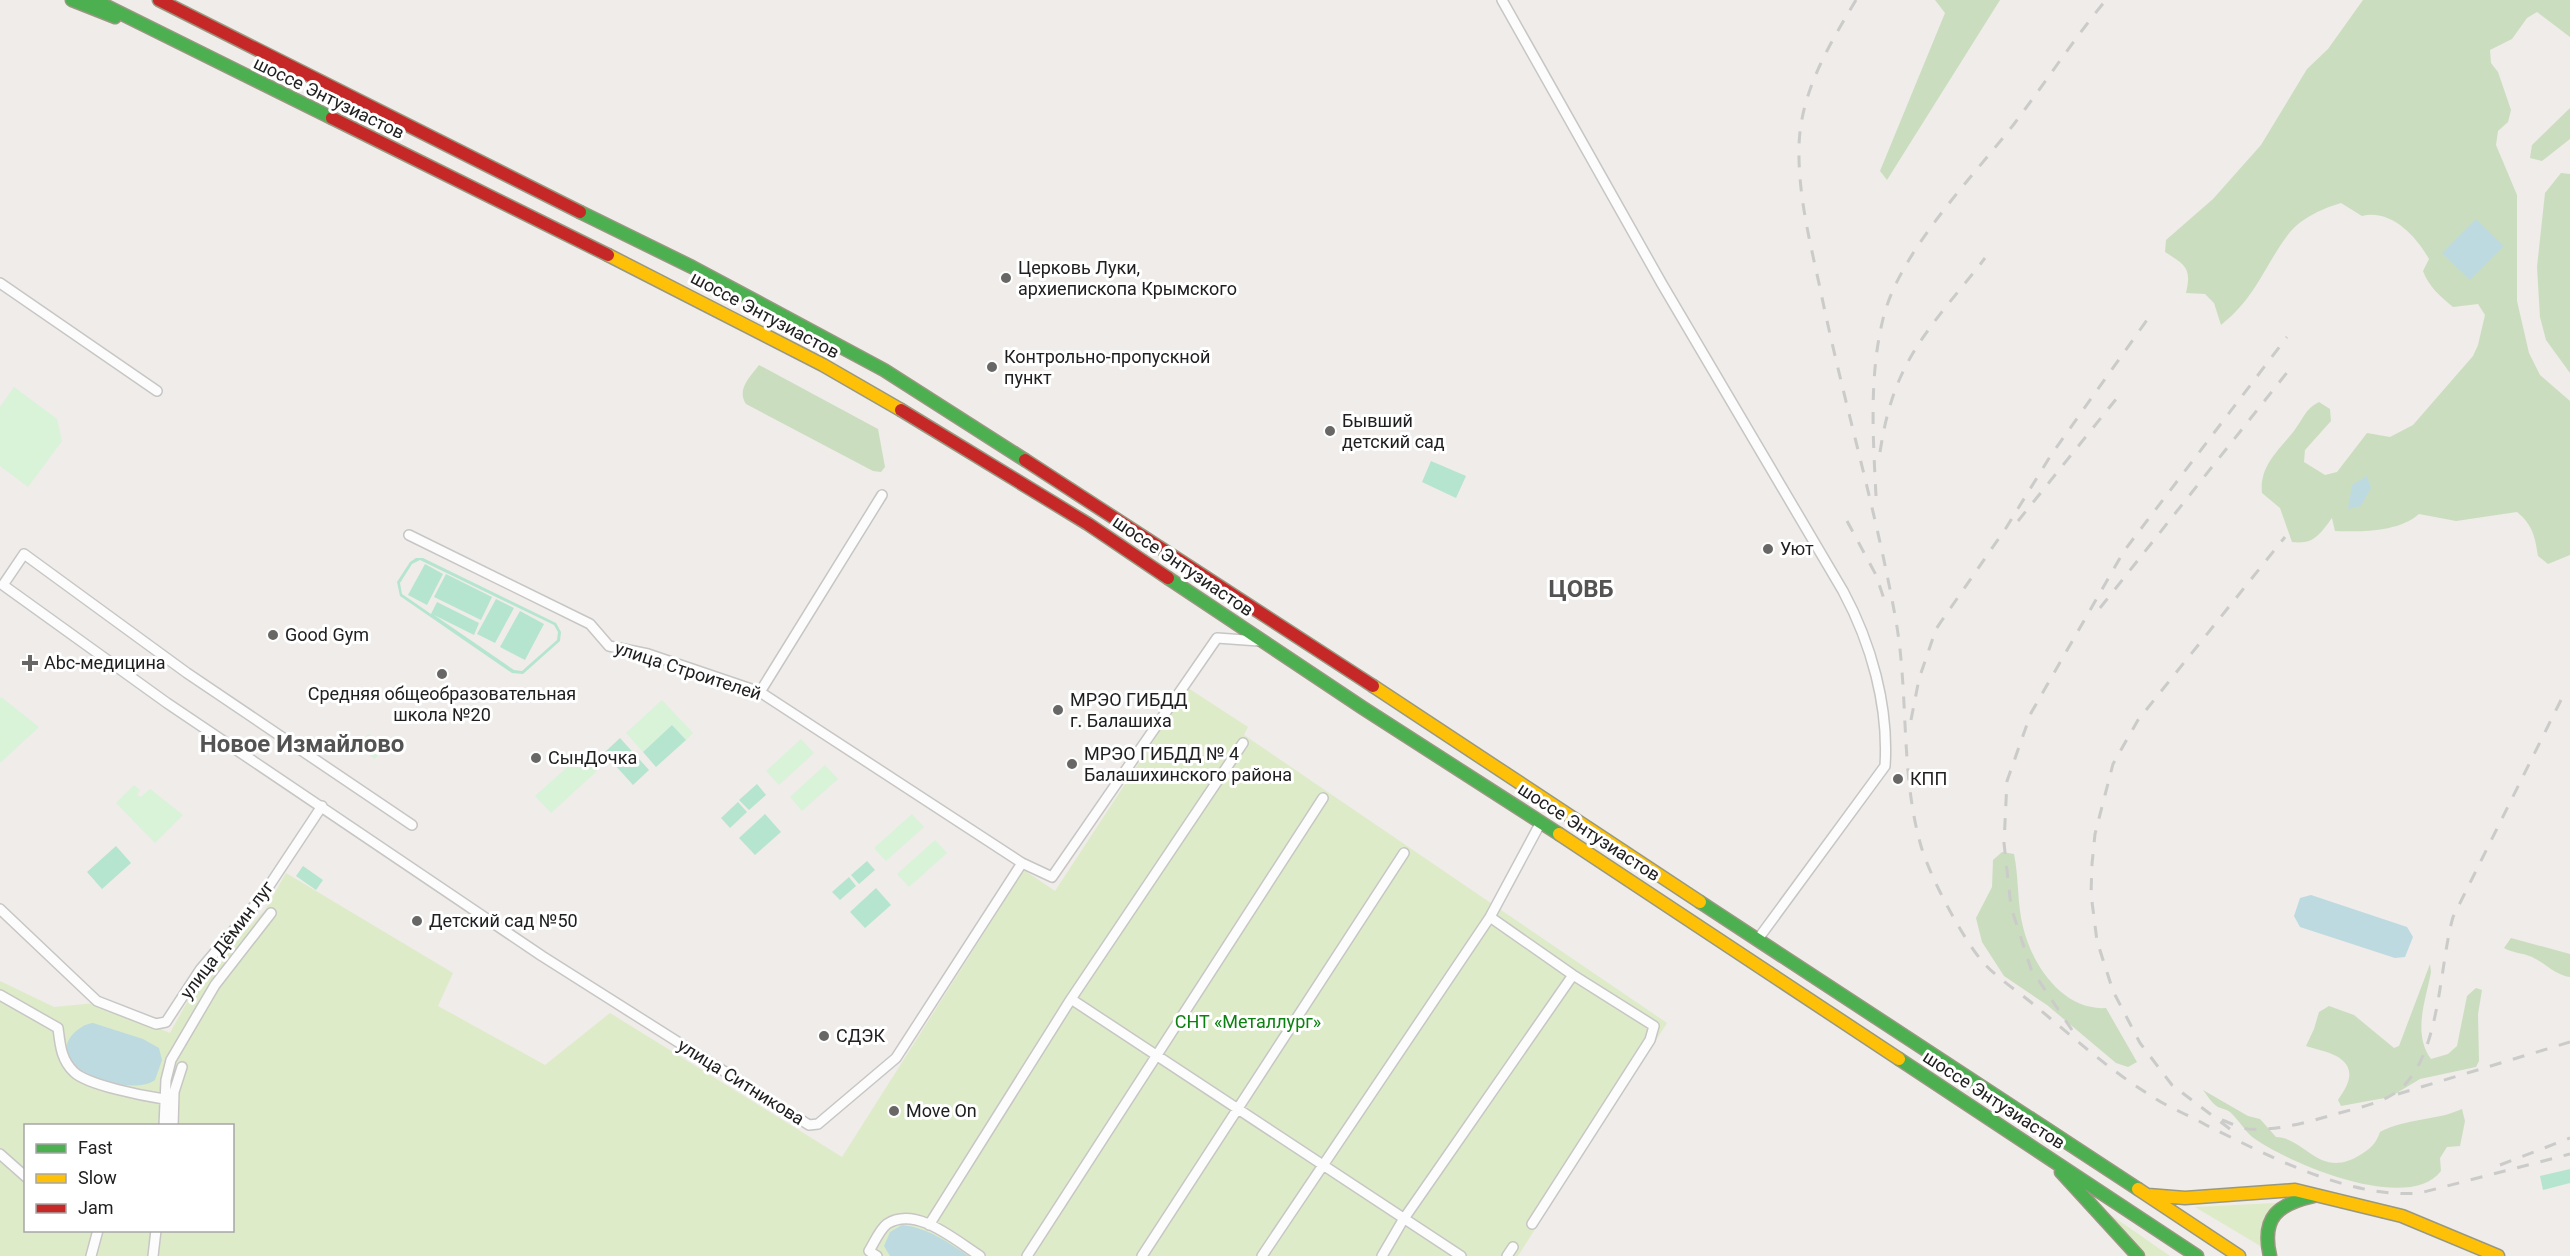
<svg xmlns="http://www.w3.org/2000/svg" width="2570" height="1256" font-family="Roboto,sans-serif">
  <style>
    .grass { fill: #ddebc9; fill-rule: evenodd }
    .forest { fill: #cbddbf }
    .park { fill: #d8f3d7 }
    .pitch { fill: #b5e5cf; fill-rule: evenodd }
    .water { fill: #bddae1 }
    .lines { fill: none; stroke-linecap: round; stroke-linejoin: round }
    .street-casing { stroke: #c7c6c5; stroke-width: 12 }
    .fast-casing { stroke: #989880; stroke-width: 15 }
    .slow-casing { stroke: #989880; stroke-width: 15 }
    .jam-casing { stroke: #989880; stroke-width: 15 }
    .street { stroke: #fdfcfc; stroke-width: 9 }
    .fast { stroke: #4caf50; stroke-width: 12 }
    .slow { stroke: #ffc107; stroke-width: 12 }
    .jam { stroke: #c62828; stroke-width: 12 }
    .rail { stroke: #cbcbca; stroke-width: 3; stroke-dasharray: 12 12; stroke-linecap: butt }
    .poi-dot { fill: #686766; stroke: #fff; stroke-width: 2 }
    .labels { text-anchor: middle; stroke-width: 6; stroke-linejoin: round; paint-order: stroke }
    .street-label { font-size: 18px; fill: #202020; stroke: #fff }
    .poi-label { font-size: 18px; fill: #202020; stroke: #fff; text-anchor: start }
    .park-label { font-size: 18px; fill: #0d8012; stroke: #fff }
    .district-label { font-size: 24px; font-weight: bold; fill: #535353; stroke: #fff }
  </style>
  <rect width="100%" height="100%" fill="#efece9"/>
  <!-- grass -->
  <path class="grass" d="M1188,688L1248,727L1244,735L1667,1023L1518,1256H0V981L54,1007L96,1003L170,1033L203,973L265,910L286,873L453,973L438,1006L545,1065L610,1013L842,1157L1024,870L1055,891ZM26,1126H232V1230H26Z
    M2276,1203L2262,1228V1247L2195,1207Z
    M2105,1211L2170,1256H2144Z"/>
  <!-- forest -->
  <path class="forest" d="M1935,0H2000L1887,180L1880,171L1945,13Z
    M2363,0H2570V37L2537,12L2527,18L2512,39L2490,50L2491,63L2498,72L2511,110L2508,122L2498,131L2496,145L2517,195V301L2529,353L2540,375L2570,401V555L2548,564L2538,556C2535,537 2533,525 2517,512L2456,521L2419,514C2399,532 2361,532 2335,531L2332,518C2320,534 2314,545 2292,542L2280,508L2262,493C2259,466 2279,450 2294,431C2303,419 2305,409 2319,402L2330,409L2331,421L2305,450L2304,462L2325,475L2337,472L2367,433L2390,437L2413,425L2473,356L2478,345L2485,315L2478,304L2453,307C2440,296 2429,287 2423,271L2429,259C2416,236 2391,209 2362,216L2341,203C2321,209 2299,219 2287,236C2263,269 2255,298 2221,325L2214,303L2205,294L2186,293C2192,267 2185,265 2165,252L2166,240L2213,199L2261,145L2307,69L2328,49Z
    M2570,108V139L2542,161L2530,158L2532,145Z
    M2561,173L2570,174V373L2546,340L2540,317L2537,267L2545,193Z
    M759,365L878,429L885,467L881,472L873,471L746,404C736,389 751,376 759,365Z
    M2002,852L2014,854C2019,878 2017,903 2023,927C2032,965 2063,1011 2106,1008L2137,1062L2128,1067L2116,1063L2047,1005L2004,976L1982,942L1976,918L1992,887L1993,860Z
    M2511,938L2570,954V977C2555,975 2545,963 2532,957C2523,953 2513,953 2504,948Z
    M2430,964L2431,972C2426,1000 2412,1033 2431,1059L2448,1054L2457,1046L2467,996L2476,988L2482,990L2478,1014L2479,1061L2476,1067L2420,1079L2390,1097L2341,1106L2338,1100C2342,1094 2348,1085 2349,1078C2353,1055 2321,1051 2306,1046L2314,1029L2319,1012L2329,1006L2354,1015L2394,1048L2399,1046Z
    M2203,1090L2248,1116L2260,1119L2276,1137C2306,1138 2320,1180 2360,1155C2370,1149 2376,1144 2380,1132C2406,1118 2436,1121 2462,1109L2465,1121L2460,1146L2447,1147L2440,1158L2441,1171C2408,1214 2291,1164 2255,1139C2246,1133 2239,1120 2230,1112C2226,1109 2223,1109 2218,1107C2212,1104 2207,1095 2203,1090Z"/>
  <!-- park -->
  <path class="park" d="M14,387L57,419L62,441L28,487L0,466V407Z
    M1,697L39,727L0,763V698Z
    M662,700L693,733L686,740L672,725L643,752L626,733Z
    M368,734L385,745L375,759L358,748Z
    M801,739L814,753L779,785L766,771Z
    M582,754L597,771L551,813L535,796Z
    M825,765L838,779L802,811L790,797Z
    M134,785L140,790L137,795L141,797L150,789L183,815L155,843L116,803Z
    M912,814L924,827L886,861L874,848Z
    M935,840L947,853L909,887L897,874Z"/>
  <!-- pitch -->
  <path class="pitch" d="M1431,461L1466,476L1456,498L1422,482Z
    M416,558H423L556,623L561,632L560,641L523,674L512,673L400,596L397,582L410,562ZM420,560L554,625L558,632L557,640L522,671L514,670L434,615L474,635L479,623L437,602L431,614L402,594L400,583L412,564Z
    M425,564L443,574L427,605L408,595Z
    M446,574L492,597L481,620L434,597Z
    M496,599L514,608L495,643L477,634Z
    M520,611L544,624L525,660L500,647Z
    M672,725L686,740L656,767L643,752Z
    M620,738L649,770L633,785L604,753Z
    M757,784L766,795L749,810L739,800Z
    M738,802L747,812L730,828L721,818Z
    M765,814L781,832L755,855L739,838Z
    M116,846L131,863L102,889L87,872Z
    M867,861L875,870L859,884L851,875Z
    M303,866L323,880L316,890L296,876Z
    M849,877L856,886L840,900L832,892Z
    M876,888L891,905L865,928L850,912Z
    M2570,1169V1183L2543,1190L2540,1176Z"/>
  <!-- water -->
  <path class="water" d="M2476,219L2504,246L2470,280L2442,253Z
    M2367,476L2371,488L2361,506L2348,509L2352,485Z
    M2311,895L2407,927L2413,937L2405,957L2395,958L2300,927L2294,916L2300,898Z
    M93,1023L143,1039L159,1048L162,1060L155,1080C131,1098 41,1069 73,1034C79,1028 85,1024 93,1023Z
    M902,1225C929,1228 947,1242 969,1256H890L884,1246L890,1232Z"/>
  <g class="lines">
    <!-- street casing -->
    <g class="street-casing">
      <path id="street" d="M1502,0L1662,284L1843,591C1871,643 1889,706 1885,766L1758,939
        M0,283L157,391
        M409,535L590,624L609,646L648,654L760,692L1022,863L1052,877L1217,638L1259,641
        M760,692L882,495
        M412,825L187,673L24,554L3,585L167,703L542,956L809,1125L818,1124L896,1058L1022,863
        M0,909L97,1001L156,1024L166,1022L200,970L261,898L322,806
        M1490,917L1573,975L1654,1026L1650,1040L1532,1224
        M0,995L58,1028C60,1044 61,1060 74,1072C87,1085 144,1096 164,1099
        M1071,999L1461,1256
        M164,1126L166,1080L171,1060L215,985L271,913
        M173,1126L174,1092L182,1067
        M0,1154L26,1177
        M929,1225L1071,999L1243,743
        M91,1256L98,1230
        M153,1256L156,1230
        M877,1256L869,1251C874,1243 880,1229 887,1224C916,1205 956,1241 980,1256
        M1027,1256L1323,798
        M1142,1256L1404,853
        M1262,1256L1490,917L1541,822
        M1382,1256L1403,1220L1573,975
        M1507,1256L1513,1247"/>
    </g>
    <!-- fast casing -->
    <g class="fast-casing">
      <path id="fast" d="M72,0L115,17
        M94,0L332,118
        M580,212L692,267L884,370L1025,460
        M1168,578L1363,708L1559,834
        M1700,902L2138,1189
        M1899,1059L2197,1256
        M2061,1172L2138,1256
        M2270,1256C2261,1217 2278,1204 2314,1196"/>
    </g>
    <!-- slow casing -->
    <g class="slow-casing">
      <path id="slow" d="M608,255L823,365L901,410
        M1373,686L1700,902
        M1559,834L1899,1059
        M2138,1189L2239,1256
        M2148,1195L2185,1198L2295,1190L2402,1216L2498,1256"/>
    </g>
    <!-- jam casing -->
    <g class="jam-casing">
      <path id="jam" d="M159,0L580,212
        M332,118L608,255
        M901,410L1088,524L1168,578
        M1025,460L1373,686"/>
    </g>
    <!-- street -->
    <use href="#street" class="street"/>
    <!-- fast -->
    <use href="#fast" class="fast"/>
    <!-- slow -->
    <use href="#slow" class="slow"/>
    <!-- jam -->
    <use href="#jam" class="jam"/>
    <!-- rail -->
    <path class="rail" d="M1856,0C1829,45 1800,93 1799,147C1798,195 1810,242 1820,288C1843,400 1876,509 1896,621C1909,695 1900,773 1921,846C1930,877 1961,935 1981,960C1996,978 2021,993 2039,1009C2075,1039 2112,1072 2153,1097C2169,1108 2189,1115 2206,1125C2269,1156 2349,1199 2420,1193L2570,1154
      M1880,452C1884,426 1890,400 1901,376C1920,333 1957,295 1985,258
      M1876,496C1873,437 1869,376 1883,319C1899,252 1972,178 2014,124C2045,83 2073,40 2106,0
      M1847,521L1876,575L1886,605
      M2018,521L2121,393
      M2100,608L2289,370
      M1911,720L1919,679L1936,629L2006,528L2051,455L2152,313
      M2072,1030L2031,969L2011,907L2004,843L2007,781L2031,713L2124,551L2287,337
      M2398,1094L2570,1042
      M2222,1120C2230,1123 2240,1128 2248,1129C2275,1131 2304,1123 2329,1116C2348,1110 2372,1106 2390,1096C2441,1068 2438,970 2453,917L2561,700
      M2230,1129L2172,1085L2140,1043L2113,991L2097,941L2091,894L2092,864L2095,834L2113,764L2138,720L2285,537
      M2500,1165L2570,1138"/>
  </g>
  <!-- markers -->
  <g class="poi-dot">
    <circle cx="1006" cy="278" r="6"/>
    <circle cx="992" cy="367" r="6"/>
    <circle cx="1330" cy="431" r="6"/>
    <circle cx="1768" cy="549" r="6"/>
    <circle cx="273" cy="635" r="6"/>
    <path d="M27 654h6v6h6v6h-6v6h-6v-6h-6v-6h6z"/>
    <circle cx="442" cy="674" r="6"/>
    <circle cx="1058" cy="710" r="6"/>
    <circle cx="536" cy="758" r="6"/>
    <circle cx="1072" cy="764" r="6"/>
    <circle cx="1898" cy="779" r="6"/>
    <circle cx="417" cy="921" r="6"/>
    <circle cx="824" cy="1036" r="6"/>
    <circle cx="894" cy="1111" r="6"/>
  </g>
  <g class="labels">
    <!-- street labels -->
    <g class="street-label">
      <text transform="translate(329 98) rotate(26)" y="6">шоссе Энтузиастов</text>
      <text transform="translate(765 315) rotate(28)" y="6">шоссе Энтузиастов</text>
      <text transform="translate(1183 566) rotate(34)" y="6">шоссе Энтузиастов</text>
      <text transform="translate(688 671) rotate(18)" y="6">улица Строителей</text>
      <text transform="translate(1589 832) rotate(33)" y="6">шоссе Энтузиастов</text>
      <text transform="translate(227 940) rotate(-53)" y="6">улица Дёмин луг</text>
      <text transform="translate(741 1082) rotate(32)" y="6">улица Ситникова</text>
      <text transform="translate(1994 1100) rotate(33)" y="6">шоссе Энтузиастов</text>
    </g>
    <!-- poi labels -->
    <g class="poi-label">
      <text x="1018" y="274">Церковь Луки,<tspan x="1018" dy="21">архиепископа Крымского</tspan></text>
      <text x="1004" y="363">Контрольно-пропускной<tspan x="1004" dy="21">пункт</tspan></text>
      <text x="1342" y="427">Бывший<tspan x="1342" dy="21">детский сад</tspan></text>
      <text x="1780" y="555">Уют</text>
      <text x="285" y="641">Good Gym</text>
      <text x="44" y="669">Abc-медицина</text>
      <text x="442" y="700" text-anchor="middle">Средняя общеобразовательная<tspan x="442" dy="21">школа №20</tspan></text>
      <text x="1070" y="706">МРЭО ГИБДД<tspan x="1070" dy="21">г. Балашиха</tspan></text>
      <text x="1084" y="760">МРЭО ГИБДД № 4<tspan x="1084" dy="21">Балашихинского района</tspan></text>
      <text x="548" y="764">СынДочка</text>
      <text x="1910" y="785">КПП</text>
      <text x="429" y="927">Детский сад №50</text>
      <text x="836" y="1042">СДЭК</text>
      <text x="906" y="1117">Move On</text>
    </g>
    <!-- park labels -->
    <g class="park-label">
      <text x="1248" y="1028">СНТ «Металлург»</text>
    </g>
    <!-- district labels -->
    <g class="district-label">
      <text x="1581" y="597">ЦОВБ</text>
      <text x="302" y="752">Новое Измайлово</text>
    </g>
  </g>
  <!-- legend -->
  <rect x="24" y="1124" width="210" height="108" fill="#ffffff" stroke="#a6a6a6" stroke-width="1.5"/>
  <rect x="36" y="1144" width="30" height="9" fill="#4caf50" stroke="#a6a6a6" stroke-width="1.5"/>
  <text x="78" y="1154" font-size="18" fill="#202020">Fast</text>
  <rect x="36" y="1174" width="30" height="9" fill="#ffc107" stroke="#a6a6a6" stroke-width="1.5"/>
  <text x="78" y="1184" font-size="18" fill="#202020">Slow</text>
  <rect x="36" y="1204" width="30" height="9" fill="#c62828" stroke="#a6a6a6" stroke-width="1.5"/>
  <text x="78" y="1214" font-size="18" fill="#202020">Jam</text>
</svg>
